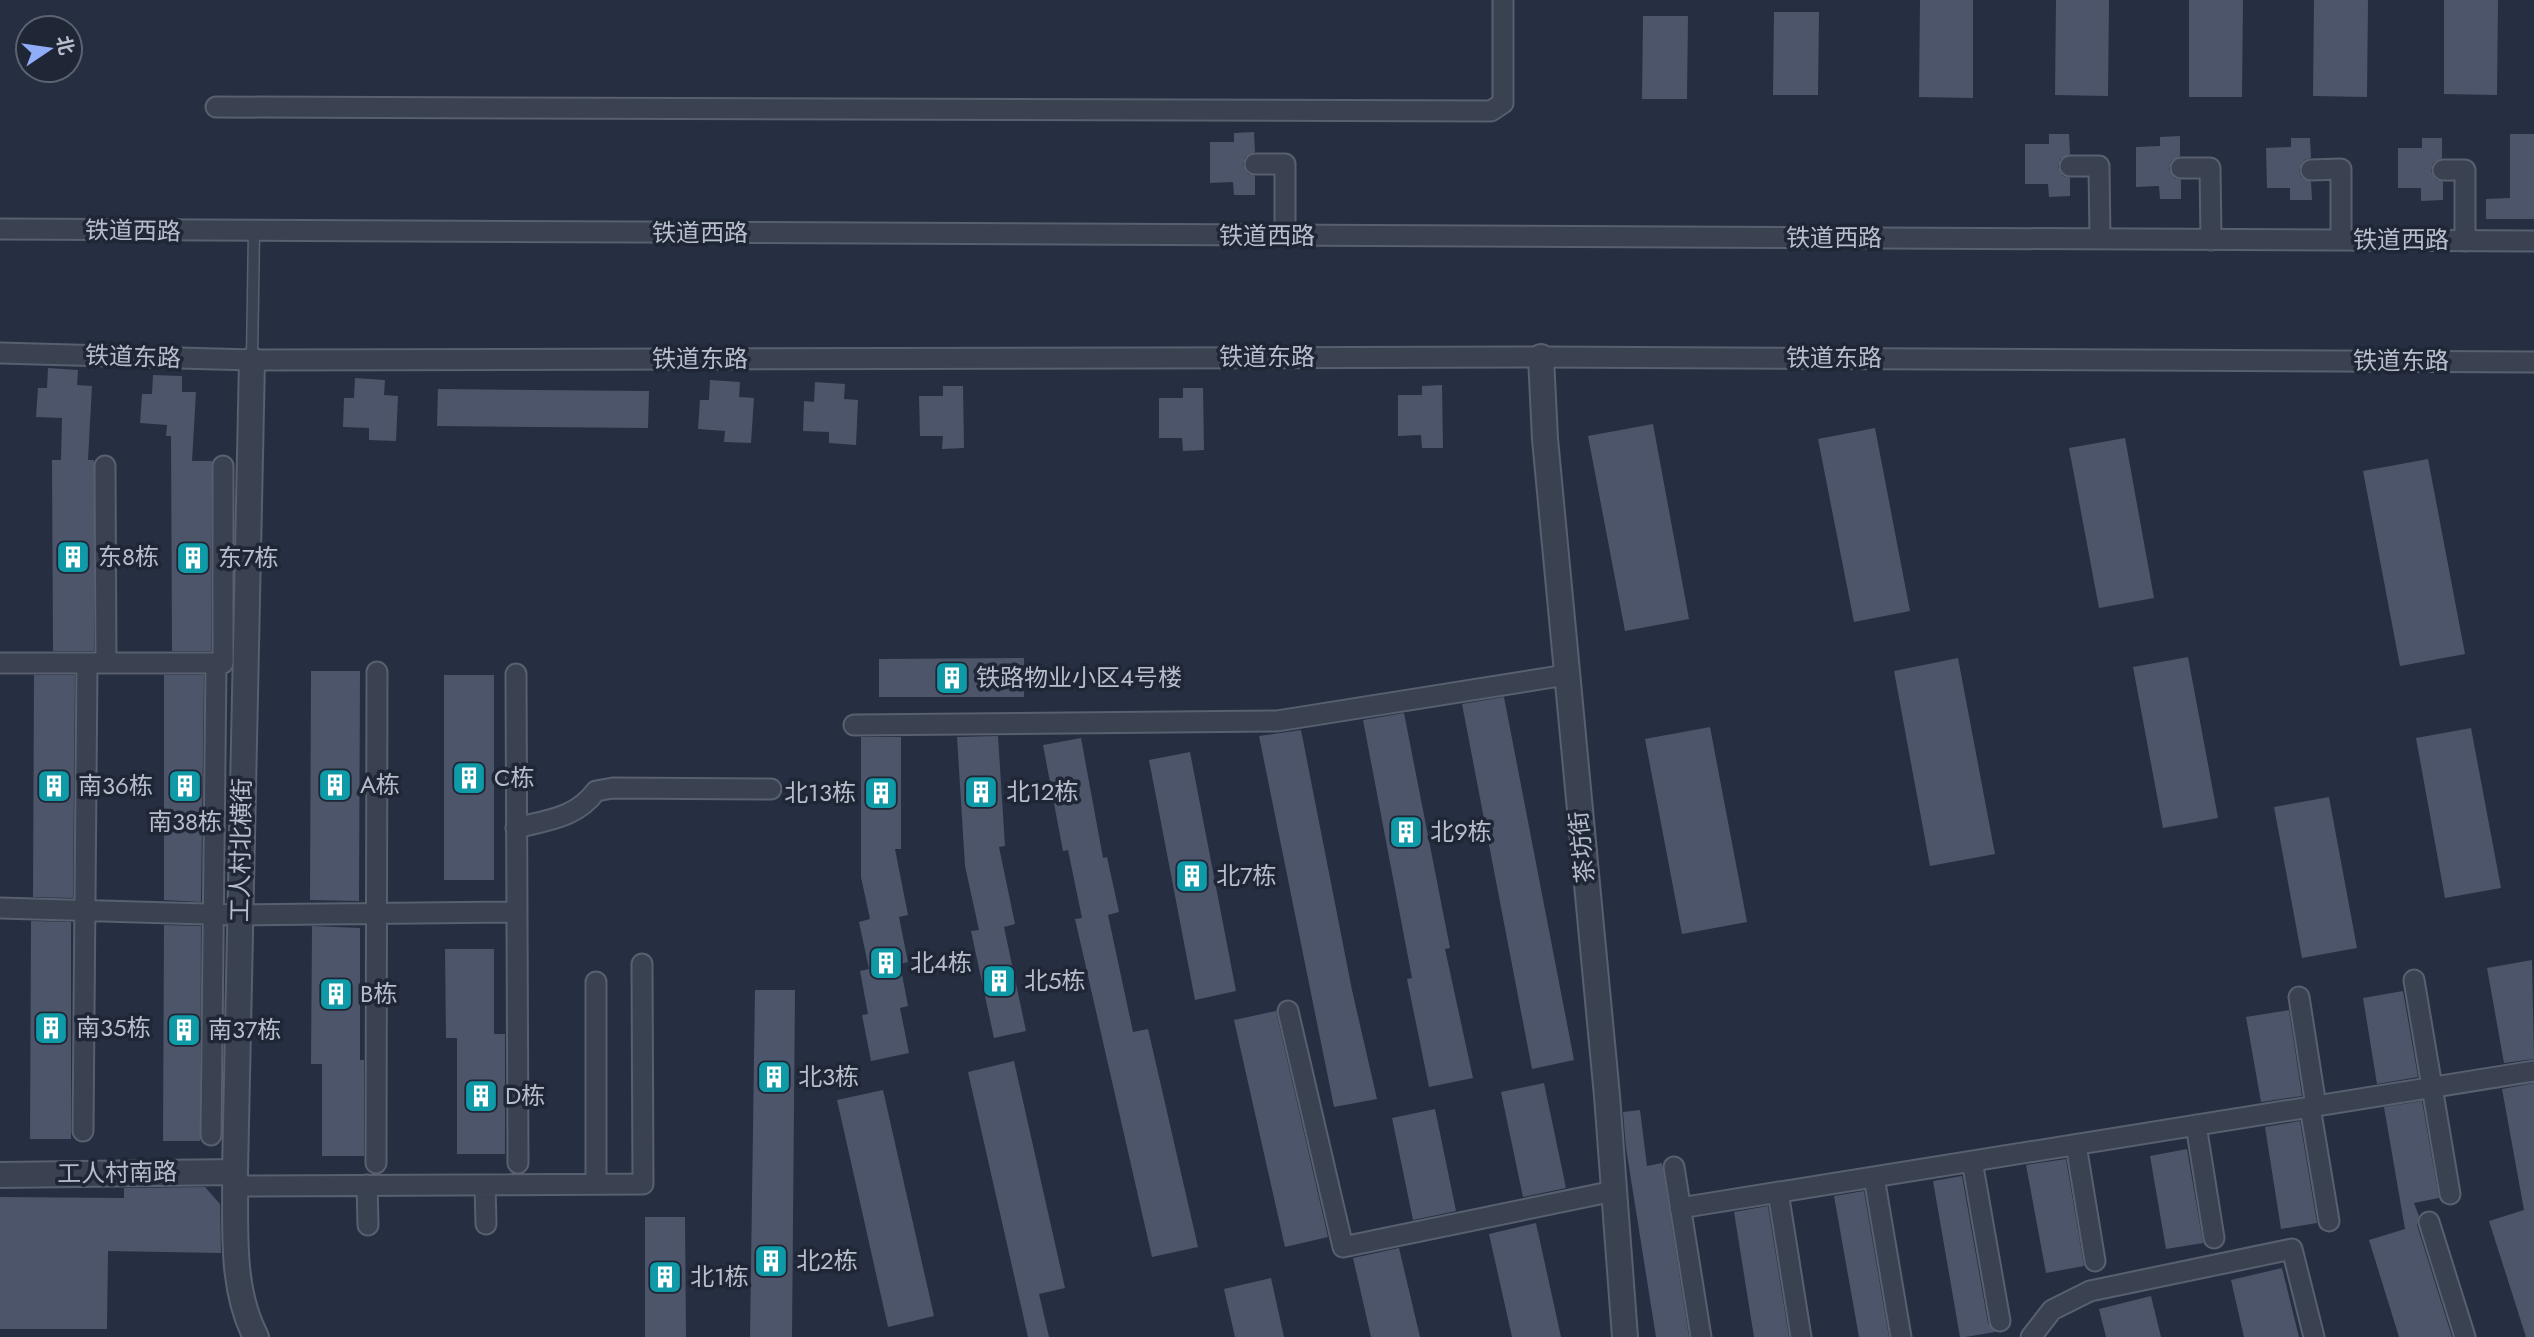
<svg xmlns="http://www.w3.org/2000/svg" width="2534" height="1337" font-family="Jost,'Noto Sans SC',sans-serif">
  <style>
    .building { fill: #4c556a }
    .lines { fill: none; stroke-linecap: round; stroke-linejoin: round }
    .service-casing { stroke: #585f6e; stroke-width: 13 }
    .minor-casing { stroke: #585f6e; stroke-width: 23 }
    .tertiary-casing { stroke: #585f6e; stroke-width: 28 }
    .service { stroke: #3a4151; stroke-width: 10 }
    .minor { stroke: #3a4151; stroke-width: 19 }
    .tertiary { stroke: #3a4151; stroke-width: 24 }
    .labels { text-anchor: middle; stroke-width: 7; stroke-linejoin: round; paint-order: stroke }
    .street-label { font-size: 24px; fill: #b7bdcb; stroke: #1f2636 }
    .poi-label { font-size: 24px; fill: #b7bdcb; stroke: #1f2636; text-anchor: start }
  </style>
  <rect width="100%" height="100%" fill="#262f41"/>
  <!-- building -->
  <path class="building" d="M1920,0H1973V98L1919,97Z
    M2056,0H2109L2108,96L2055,95Z
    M2189,0H2243L2242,97H2189Z
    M2314,0H2368L2367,97L2313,96Z
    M2444,0H2498L2497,95L2444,94Z
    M1774,12H1819L1818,95H1773Z
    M1643,16H1688L1687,99H1642Z
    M1254,132L1255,152L1245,157L1243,165L1248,174L1255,176V195H1234L1233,182L1210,183V142H1234V133Z
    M2049,134H2069L2070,154L2060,159L2058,167L2063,176L2070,178V196L2049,197L2048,184H2025V144H2049Z
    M2510,134H2534V219H2486V199L2510,198Z
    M2180,136V156L2171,161L2169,169L2174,178L2181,180V199H2160L2159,186L2136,187V147L2160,146V137Z
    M2291,138H2310L2311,158L2304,160L2299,170L2301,177L2311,182L2312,200H2290V188H2267L2266,148L2291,147Z
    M2422,138H2442V158L2433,163L2431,171L2436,180L2443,182V200L2421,201V188H2398V148H2422Z
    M48,368L78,370L77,385L92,386L88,460H94V651H53L52,460H61L62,418L36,417L38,388H47Z
    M153,375L182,376V392H196L192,461H212L211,651H172L171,436H166L167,425L140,423L142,394H152Z
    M355,378L385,380L384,395L398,396L396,441L369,440V428L343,427L344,398H354Z
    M710,380L740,382L739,397L754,398L751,443L724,442L725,431L698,429L700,400H709Z
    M815,382L845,384L844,399L858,400L856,445L829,443V432L803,431L804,401L814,402Z
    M1442,385L1443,448H1422L1421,435L1398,436V395H1422V386Z
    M943,386H963L964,448L942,449L943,436H920L919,396H943Z
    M1183,388H1203L1204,450L1183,451L1182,438H1159V398H1183Z
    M438,389L649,391L648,428L437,426Z
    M1653,424L1689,619L1625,631L1588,436Z
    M1875,428L1910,611L1854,622L1818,439Z
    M2125,438L2154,598L2099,608L2069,448Z
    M2428,459L2465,654L2400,666L2363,471Z
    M2188,657L2218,818L2163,828L2133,667Z
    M1024,658V697H879V659Z
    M1958,658L1995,854L1930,866L1894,671Z
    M311,671H360L359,901L310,900Z
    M34,675H75L73,898L33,897Z
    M164,675H204L201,902L164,900Z
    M444,675H494V880H444Z
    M1504,697L1574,1060L1532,1069L1462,704Z
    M1404,713L1450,948L1445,949L1473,1078L1429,1087L1407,979L1412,978L1363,720Z
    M1710,727L1747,922L1682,934L1645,739Z
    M2471,728L2501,888L2445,898L2416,738Z
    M1301,730L1352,990L1377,1099L1334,1107L1259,736Z
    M998,736L1005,846L999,847L1015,924L1004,927L1026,1031L994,1038L971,931L979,930L965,866L957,737Z
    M861,737H901V849H895L908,915L899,917L908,962L900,964L908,1006L900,1008L909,1053L871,1061L862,1015L868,1014L860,971L869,969L859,922L870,919L861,877Z
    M1081,738L1103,858L1107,857L1119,912L1108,915L1133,1032L1148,1029L1198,1247L1152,1257L1075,919L1082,918L1068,850L1063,851L1043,745Z
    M1190,752L1236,991L1195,1000L1149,760Z
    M2329,797L2357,948L2302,958L2274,807Z
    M31,921L71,922V1139H30Z
    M164,925L201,926L200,1141H163Z
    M312,926L360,928V1060H364V1156H322V1064H311Z
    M445,949H494V1034H505V1154H457V1038H446Z
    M2532,960L2534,1059L2504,1063L2487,968Z
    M755,990H795L792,1337H750Z
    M2403,991L2418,1077L2377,1084L2363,998Z
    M2289,1010L2302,1096L2261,1102L2246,1017Z
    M1276,1011L1328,1237L1285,1247L1234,1020Z
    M1014,1061L1065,1288L1039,1294L1049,1337H1028L968,1072Z
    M1544,1083L1566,1188L1523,1197L1501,1092Z
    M2534,1083V1337H2526L2489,1221L2524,1210L2502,1089Z
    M883,1090L934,1316L888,1327L837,1100Z
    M2422,1101L2439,1198L2414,1203L2419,1216L2417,1225L2452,1337H2399L2369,1240L2405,1229L2384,1107Z
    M1435,1109L1456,1211L1413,1220L1392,1118Z
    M1640,1110L1647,1166L1662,1163L1689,1337H1656L1626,1148L1623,1112Z
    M2300,1121L2317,1223L2281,1229L2265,1127Z
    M2187,1149L2203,1243L2166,1249L2150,1156Z
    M2066,1159L2084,1266L2046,1273L2026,1165Z
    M1962,1176L1988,1323L1995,1332L1965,1337H1960L1933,1181Z
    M205,1187L220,1204L221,1253L108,1251L107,1329H0V1197L124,1198V1188Z
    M1864,1191L1889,1337H1859L1834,1196Z
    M1768,1206L1789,1337H1754L1734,1212Z
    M645,1217H685L686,1337H645Z
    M1536,1223L1561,1337H1512L1489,1234Z
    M1399,1248L1420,1337H1371L1353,1258Z
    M2282,1268L2299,1337H2244L2231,1280Z
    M1271,1278L1284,1337H1235L1224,1289Z
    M2151,1296L2161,1337H2106L2099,1309Z"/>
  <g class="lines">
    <!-- service casing -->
    <g class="service-casing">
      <path id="service" d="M252,360L254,232"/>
    </g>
    <!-- minor casing -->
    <g class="minor-casing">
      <path id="minor" d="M216,107L1491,111L1503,103V0
        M1255,164H1285V236
        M2070,166H2099L2100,239
        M2181,168H2210L2211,240
        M2311,170L2341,169V240
        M2443,170H2465V241
        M0,229L2534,241
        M0,353L252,360L1541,357L2534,362
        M105,466L106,663
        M0,663H223V466
        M516,674L518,1163
        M854,725L1277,721L1566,675
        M516,828C548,820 576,818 596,791L613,788L771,789
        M0,908L240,915L516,912
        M2414,980L2450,1194
        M596,982V1184
        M2299,997L2316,1106
        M1288,1011L1343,1247L1614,1191
        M2310,1107L2329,1221
        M2196,1125L2214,1238
        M83,1131L87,663
        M211,1135L216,663
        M2076,1145L2095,1261
        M1972,1161L2000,1321
        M376,1163L377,672
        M1674,1167L1701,1337
        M1874,1177L1901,1337
        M367,1185L368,1225
        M485,1185L486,1224
        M235,1186L643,1184L642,964
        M1778,1192L1801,1337
        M1680,1208L2534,1071
        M2429,1222L2465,1337
        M2031,1337L2052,1310L2090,1291L2292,1249L2314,1337"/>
    </g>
    <!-- tertiary casing -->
    <g class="tertiary-casing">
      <path id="tertiary" d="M1541,357L1545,439L1607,1096L1625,1337
        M252,360L235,1172C236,1226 230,1288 256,1337
        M0,1175L235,1172"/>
    </g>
    <!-- service -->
    <use href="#service" class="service"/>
    <!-- minor -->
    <use href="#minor" class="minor"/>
    <!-- tertiary -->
    <use href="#tertiary" class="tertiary"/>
  </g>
  <!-- icons -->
  <defs>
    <g id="building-square" transform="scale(1.75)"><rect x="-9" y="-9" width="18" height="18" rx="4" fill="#0f9aa8" stroke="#1f2636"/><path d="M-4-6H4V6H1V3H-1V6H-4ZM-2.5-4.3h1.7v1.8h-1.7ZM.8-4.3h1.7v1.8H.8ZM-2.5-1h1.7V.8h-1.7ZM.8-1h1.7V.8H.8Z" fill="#fff"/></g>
  </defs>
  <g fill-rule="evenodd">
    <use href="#building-square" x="73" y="557"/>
    <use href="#building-square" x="193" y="558"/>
    <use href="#building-square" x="952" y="678"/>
    <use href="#building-square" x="469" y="778"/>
    <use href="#building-square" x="335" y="785"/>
    <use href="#building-square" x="54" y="786"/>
    <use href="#building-square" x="185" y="786"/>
    <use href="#building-square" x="981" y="792"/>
    <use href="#building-square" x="881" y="793"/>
    <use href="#building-square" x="1406" y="832"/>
    <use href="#building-square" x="1192" y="876"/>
    <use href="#building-square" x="886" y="963"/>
    <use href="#building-square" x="999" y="981"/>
    <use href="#building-square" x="336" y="994"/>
    <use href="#building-square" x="51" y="1028"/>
    <use href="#building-square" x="184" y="1030"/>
    <use href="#building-square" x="774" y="1077"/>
    <use href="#building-square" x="481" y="1096"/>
    <use href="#building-square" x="771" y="1261"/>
    <use href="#building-square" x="665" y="1277"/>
  </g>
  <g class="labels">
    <!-- street labels -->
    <g class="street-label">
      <text transform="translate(133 231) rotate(1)" y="8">铁道西路</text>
      <text x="700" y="241">铁道西路</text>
      <text x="1267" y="244">铁道西路</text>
      <text x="1834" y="246">铁道西路</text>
      <text x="2401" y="248">铁道西路</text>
      <text transform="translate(133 357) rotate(2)" y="8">铁道东路</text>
      <text x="1267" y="365">铁道东路</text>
      <text x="1834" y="366">铁道东路</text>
      <text x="700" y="367">铁道东路</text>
      <text x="2401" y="369">铁道东路</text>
      <text transform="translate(1582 847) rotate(-96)" y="8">茶坊街</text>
      <text transform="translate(241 850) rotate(-89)" y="8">工人村北横街</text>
      <text transform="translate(117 1173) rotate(-1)" y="8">工人村南路</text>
    </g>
    <!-- poi labels -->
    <g class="poi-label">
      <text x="98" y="565">东8栋</text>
      <text x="218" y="566">东7栋</text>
      <text x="976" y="686">铁路物业小区4号楼</text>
      <text x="494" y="786">C栋</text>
      <text x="360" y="793">A栋</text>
      <text x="78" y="794">南36栋</text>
      <text x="1006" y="800">北12栋</text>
      <text x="856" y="801" text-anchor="end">北13栋</text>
      <text x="185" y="830" text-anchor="middle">南38栋</text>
      <text x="1430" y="840">北9栋</text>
      <text x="1216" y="884">北7栋</text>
      <text x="910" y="971">北4栋</text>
      <text x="1024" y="989">北5栋</text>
      <text x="360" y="1002">B栋</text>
      <text x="76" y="1036">南35栋</text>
      <text x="208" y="1038">南37栋</text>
      <text x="798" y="1085">北3栋</text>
      <text x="505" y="1104">D栋</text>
      <text x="796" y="1269">北2栋</text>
      <text x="690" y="1285">北1栋</text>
    </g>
  </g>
  <!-- north arrow -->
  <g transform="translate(49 49) rotate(77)"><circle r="33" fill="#1f2636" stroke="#5c6272" stroke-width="2"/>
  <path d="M0-5L12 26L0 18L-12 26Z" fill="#90adf7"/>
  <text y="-10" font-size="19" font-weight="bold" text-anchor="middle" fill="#b7bdcb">北</text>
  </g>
</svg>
